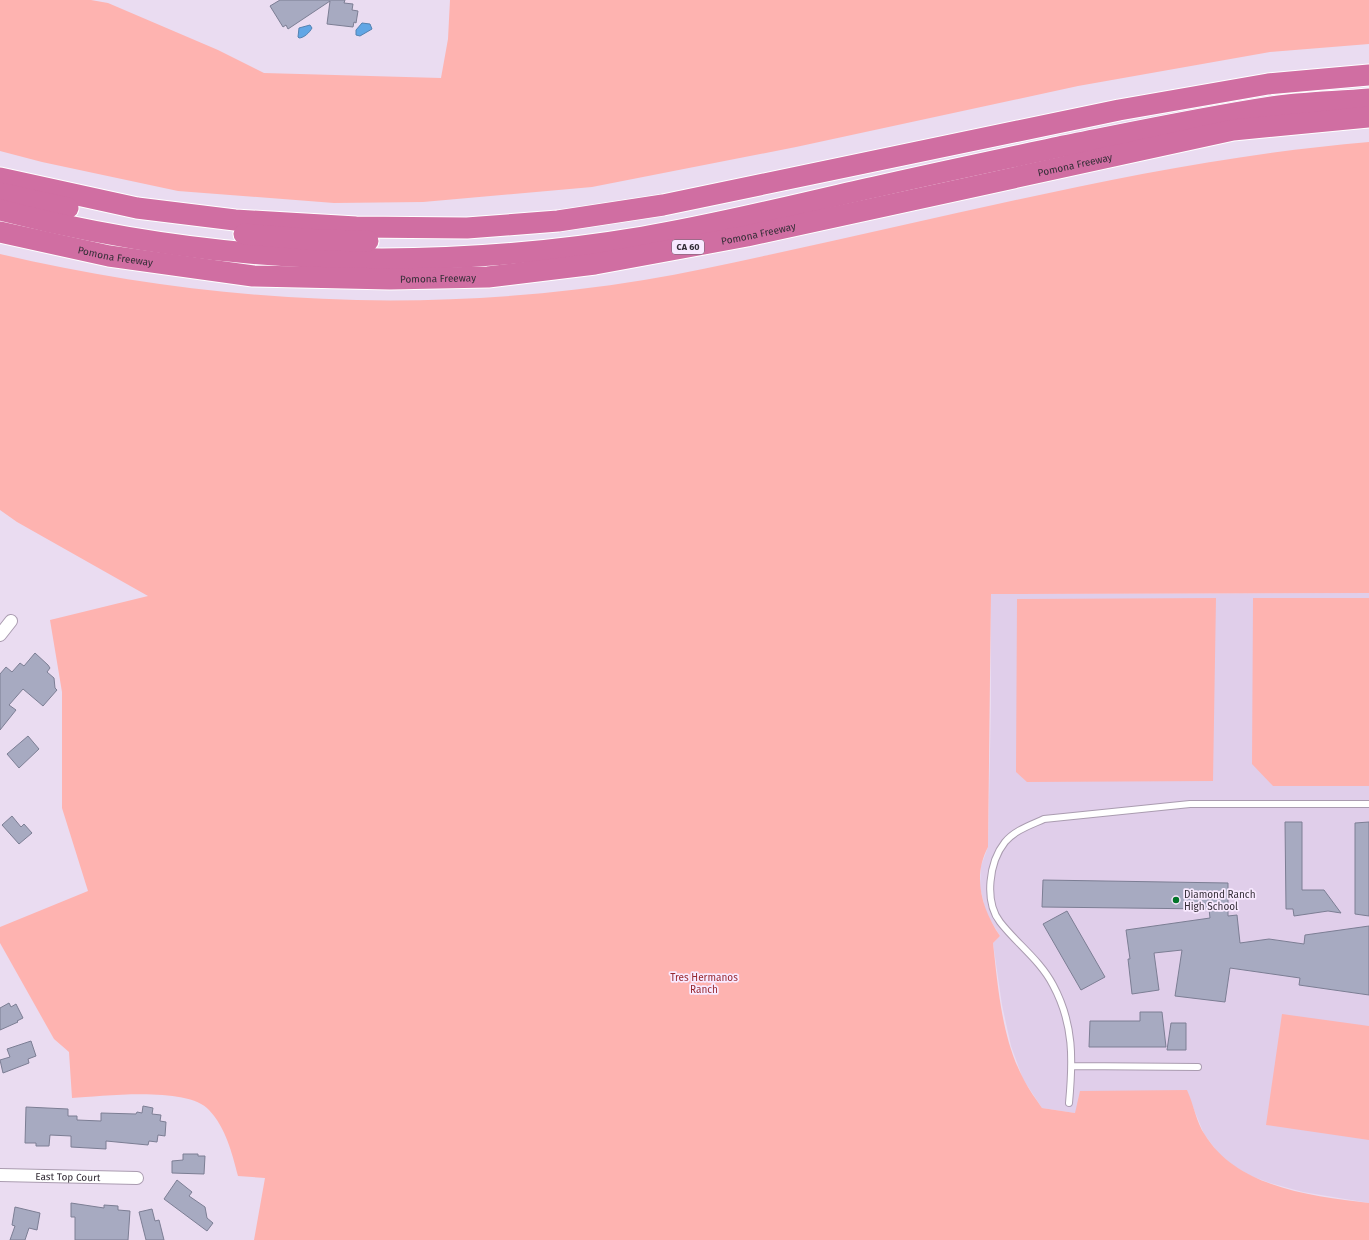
<svg xmlns="http://www.w3.org/2000/svg" width="1369" height="1240" font-family="'Fira Sans',sans-serif">
  <style>
    .built { fill: #e0ceea }
    .green { fill: #feb3b0 }
    .water { fill: #61a6e5; stroke: #5482b1 }
    .building { fill: #a7aac1; stroke: #7c7e94 }
    .lines { fill: none; stroke-linecap: round; stroke-linejoin: round }
    .lane-casing { stroke: #aa9cb0; stroke-width: 8 }
    .street-casing { stroke: #aa9cb0; stroke-width: 14 }
    .highway-casing { stroke: #fff; stroke-width: 23 }
    .lane { stroke: #fff; stroke-width: 6 }
    .street { stroke: #fff; stroke-width: 12 }
    .highway { stroke: #d06ea2; stroke-width: 21 }
    .poi-dot { fill: #027529; stroke: #f8e9ff; stroke-width: 1.5 }
    .labels { text-anchor: middle; stroke-width: 3.5; stroke-linejoin: round; paint-order: stroke }
    .shield { fill: #f8e9ff; stroke: #6f6673; stroke-width: 1 }
    .shield-label { font-size: 9px; font-weight: bold; fill: #342e37 }
    .street-label { font-size: 10px; fill: #342e37; stroke: #f8e9ff }
    .poi-label { font-size: 10px; fill: #342e37; stroke: #f8e9ff; text-anchor: start }
    .park-label { font-size: 10px; fill: #97282f; stroke: #f8e9ff }
  </style>
  <rect width="100%" height="100%" fill="#eadcf1"/>
  <!-- built -->
  <path class="built" d="M1369,593V1203L1303,1192L1270,1183L1251,1176L1234,1166L1219,1154L1204,1134L1186,1090L1075,1113L1042,1108L1023,1079L1011,1046L1002,1005L993,943L1000,936L986,913L980,887L981,866L988,847L991,704V594Z"/>
  <!-- green -->
  <path class="green" d="M0,0H91L108,3L218,50L264,73L441,78L448,39L450,0H1369V44L1270,52L1078,86L796,147L592,187L423,202L334,203L178,191L42,162L0,151Z
    M1369,142V593L991,594L988,847C972,877 982,909 1000,936L993,943C998,988 1002,1040 1024,1080C1029,1090 1036,1099 1042,1108L1075,1113L1080,1091L1187,1090C1194,1105 1196,1122 1205,1135C1238,1188 1312,1196 1369,1203V1240H254L265,1178L238,1176C232,1153 226,1128 209,1110C188,1086 104,1096 72,1098L69,1052L54,1039L0,943V927L88,891L62,808V692L50,620L148,596L17,522L0,510V254C213,304 428,315 644,280C687,273 730,263 773,254C971,212 1167,159 1369,142Z
    M1216,598L1213,781L1027,782L1016,772L1017,599Z
    M1253,598H1369V786H1273L1252,764Z
    M1282,1014L1369,1026V1140L1266,1125Z"/>
  <!-- water -->
  <path class="water" d="M362,23L370,24L372,29L360,36L356,35V30Z
    M310,25L312,28C310,32 304,38 299,38L298,37L299,28Z"/>
  <!-- building -->
  <path class="building" d="M280,0H345L344,3L353,4L352,10L358,11L356,23L354,22L353,27L327,24L330,1L288,29L286,25L283,27L270,6Z
    M35,653L48,665L50,668L47,672L54,678L55,688L57,690L43,706L23,689L9,705L16,710L0,730V674L6,667L12,672L20,663L24,666Z
    M28,736L39,749L19,768L7,754Z
    M12,816L21,827L24,824L32,833L19,844L2,825Z
    M1285,822H1302V890H1324L1341,913L1328,911L1294,916L1293,909H1286Z
    M1369,822V916L1355,914V823Z
    M1043,880L1228,883V916L1237,915L1240,943L1269,939L1304,944L1305,935L1369,926V995L1299,985L1300,978L1230,968L1225,1002L1175,996L1182,950L1154,953L1159,990L1132,994L1128,959H1130L1126,930L1210,918L1209,909L1042,907Z
    M1067,911L1105,977L1081,990L1043,924Z
    M9,1003L11,1007L16,1004L23,1018L17,1021L18,1022L0,1030V1008Z
    M1140,1012H1162L1166,1047H1089L1090,1021H1140Z
    M1171,1023H1186V1050H1167Z
    M31,1041L36,1056L28,1059L29,1063L3,1073L0,1060L10,1057L7,1049Z
    M143,1106L153,1108L152,1114L161,1115L160,1121L166,1122L165,1136L158,1135L157,1142L149,1141L148,1145L106,1141V1149L71,1147V1136L50,1135L49,1146H36V1143H25L26,1107L68,1109V1116H77V1120L101,1121V1113L136,1114L137,1112L142,1113Z
    M183,1154H198V1156H205L204,1174L172,1173V1161L183,1160Z
    M177,1180L192,1192L189,1196L205,1207L207,1218L213,1223L207,1231L164,1199Z
    M71,1203L104,1208V1205L118,1206V1210L130,1211L128,1240H75V1217H71Z
    M15,1207L40,1213L37,1230L29,1228L25,1240H10L15,1226L12,1225Z
    M152,1209L155,1221L159,1220L164,1240H146L139,1212Z"/>
  <g class="lines">
    <!-- lane casing -->
    <g class="lane-casing">
      <path id="lane" d="M1073,1066L1198,1067
        M1069,1103C1073,1060 1074,1024 1053,985C1040,960 1017,944 1000,922C984,901 989,862 1005,842C1015,830 1031,825 1044,819L1190,804H1369"/>
    </g>
    <!-- street casing -->
    <g class="street-casing">
      <g id="street">
        <path d="M0,635L11,621"/>
        <path id="s1" d="M0,1175L137,1178"/>
      </g>
    </g>
    <!-- highway casing -->
    <g class="highway-casing">
      <g id="highway">
        <path d="M0,178L137,208L235,220L356,227L467,228L558,221L663,205L1119,110L1268,84L1369,75"/>
        <path d="M0,193L68,208"/>
        <path d="M0,210C212,265 427,273 643,237C721,224 798,204 875,187C936,173 998,160 1059,147C1130,133 1200,118 1272,107C1304,102 1337,102 1369,99"/>
        <path id="s2" d="M0,232L109,256L253,276L390,279L488,277L595,264L747,236L1233,130L1369,117"/>
        <path d="M244,234L318,240L368,241"/>
      </g>
    </g>
    <!-- lane -->
    <use href="#lane" class="lane"/>
    <!-- street -->
    <use href="#street" class="street"/>
    <!-- highway -->
    <use href="#highway" class="highway"/>
  </g>
  <!-- markers -->
  <circle class="poi-dot" cx="1176" cy="900" r="4"/>
  <g class="labels">
    <!-- shield labels -->
    <rect class="shield" x="672" y="240" width="32" height="14" rx="3"/>
    <g class="shield-label">
      <text x="688" y="250">CA 60</text>
    </g>
    <!-- street labels -->
    <g class="street-label">
      <text dy="4" stroke="none"><textPath href="#s2" startOffset="1090">Pomona Freeway</textPath></text>
      <text dy="4" stroke="none"><textPath href="#s2" startOffset="766">Pomona Freeway</textPath></text>
      <text dy="4" stroke="none"><textPath href="#s2" startOffset="118">Pomona Freeway</textPath></text>
      <text dy="4" stroke="none"><textPath href="#s2" startOffset="442">Pomona Freeway</textPath></text>
      <text dy="4" stroke="none"><textPath href="#s1" startOffset="68">East Top Court</textPath></text>
    </g>
    <!-- poi labels -->
    <g class="poi-label">
      <text x="1184" y="898">Diamond Ranch<tspan x="1184" dy="12">High School</tspan></text>
    </g>
    <!-- park labels -->
    <g class="park-label">
      <text x="704" y="981">Tres Hermanos<tspan x="704" dy="12">Ranch</tspan></text>
    </g>
  </g>
</svg>
